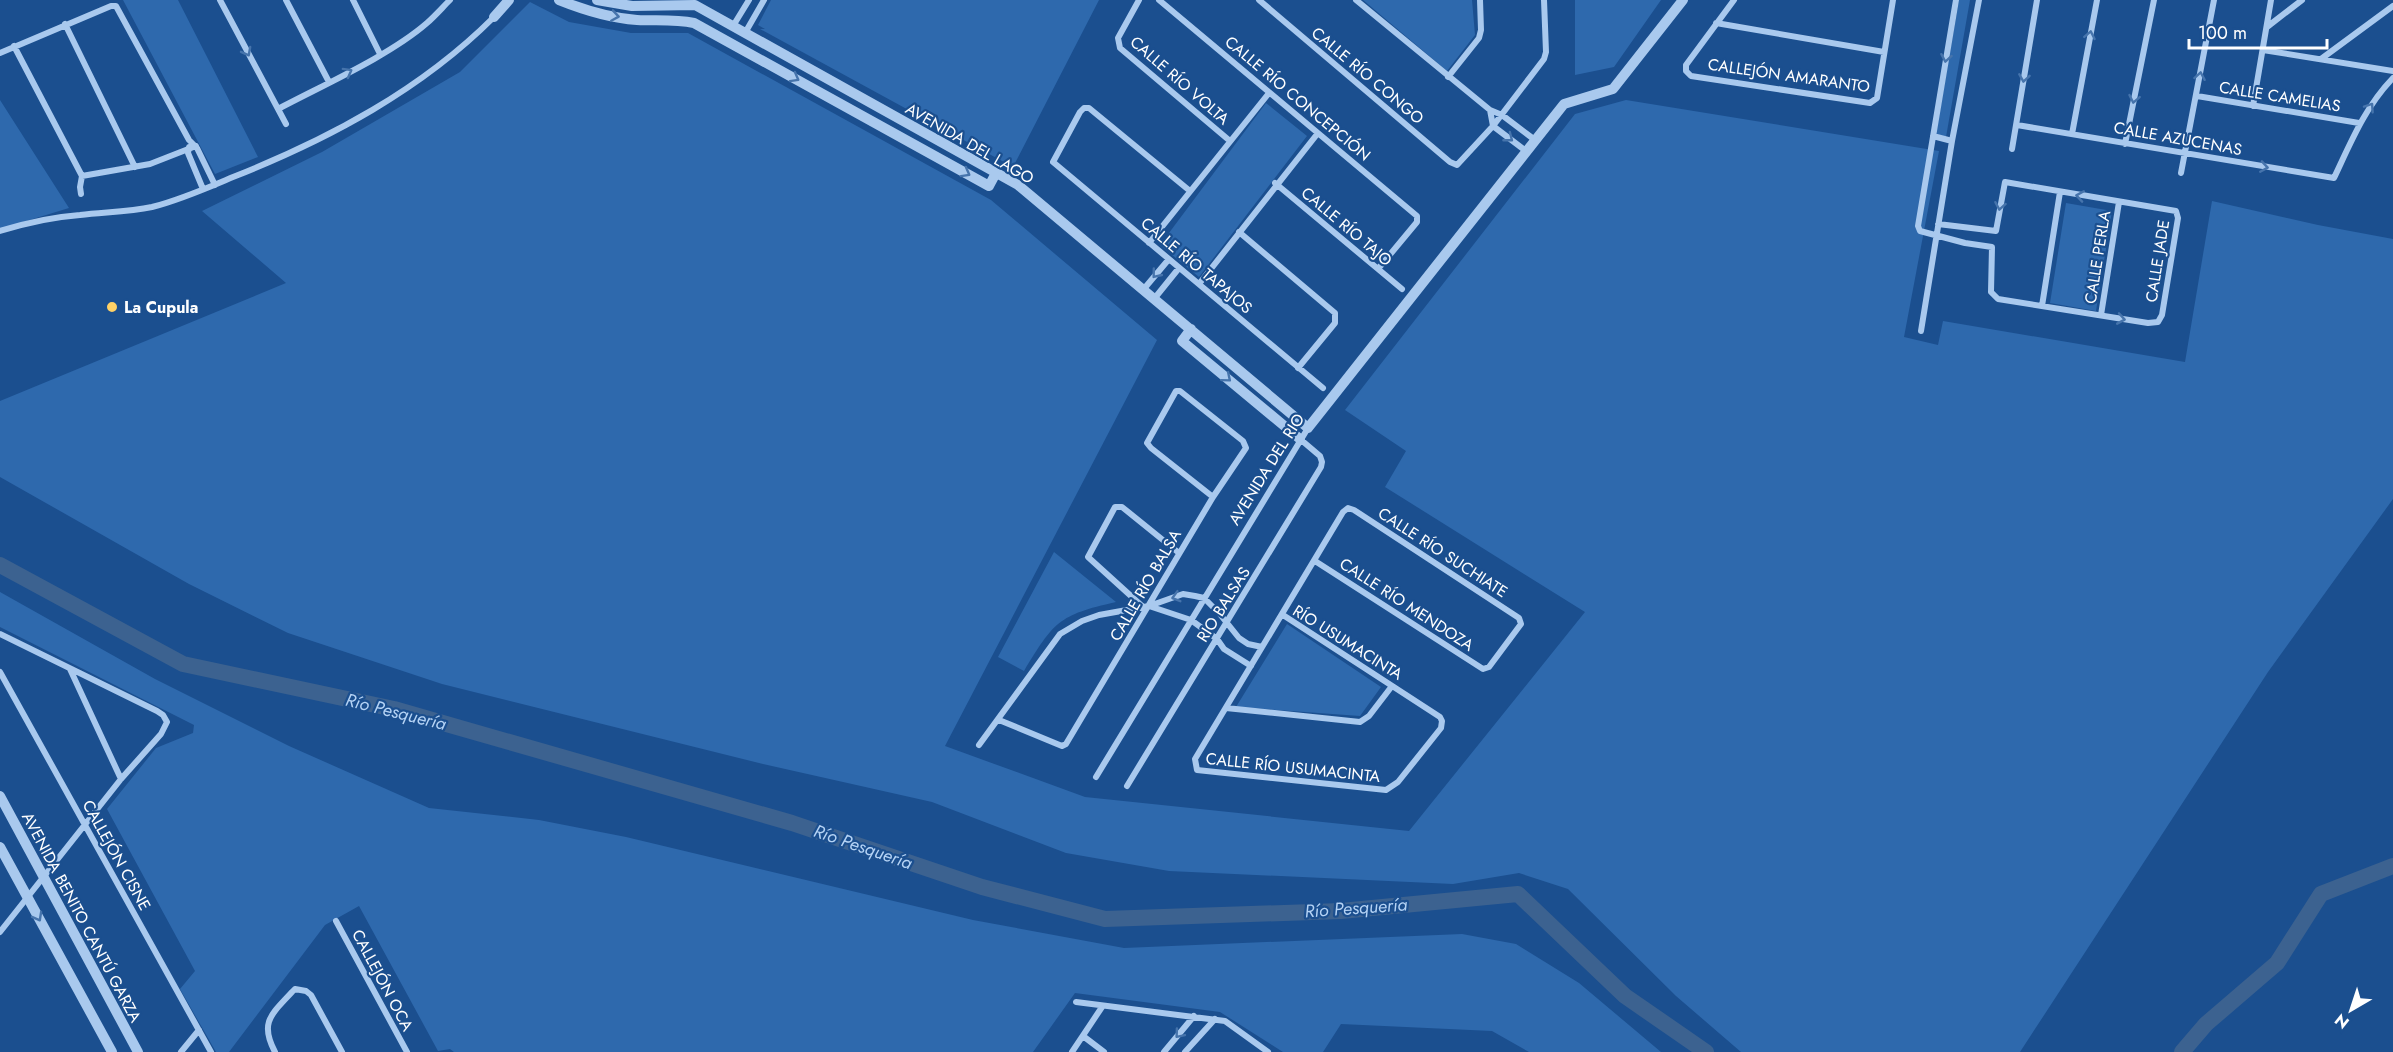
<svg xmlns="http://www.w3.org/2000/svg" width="2393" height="1052" font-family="Jost,sans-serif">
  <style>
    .green { fill: #2e69ad }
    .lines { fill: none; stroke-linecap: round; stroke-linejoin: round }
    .river { stroke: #3c6290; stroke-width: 16 }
    .minor { stroke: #a9c9ee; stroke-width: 6 }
    .tertiary { stroke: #a9c9ee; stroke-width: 10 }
    .oneway { stroke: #4674ac }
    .poi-dot { fill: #ffd166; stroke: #1b4f8f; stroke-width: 2 }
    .labels { text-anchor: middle; stroke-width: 4.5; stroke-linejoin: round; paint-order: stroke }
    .street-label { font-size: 16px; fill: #fff; stroke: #1b4f8f }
    .poi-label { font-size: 16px; font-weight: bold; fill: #fff; stroke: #1b4f8f; text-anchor: start }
    .water-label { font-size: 18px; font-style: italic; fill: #b5d3f5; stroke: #1b4f8f }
  </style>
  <rect width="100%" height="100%" fill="#1b4f8f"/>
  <!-- green -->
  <path class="green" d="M123,0H178L258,157L215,174Z
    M771,0H1099L1013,167L760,29H765L758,25Z
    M1363,0H1472L1475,35L1447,71Z
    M1575,0H1661L1614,67L1575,75Z
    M1959,0H1970L1946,137L1936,134Z
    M530,2L569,22L631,33H688L991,200L1157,340L945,746L1085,797L1409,831L1585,612L1385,487L1406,451L1345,410L1575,114L1626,100L1939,151L1904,337L1938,345L1943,321L2185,362L2212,201L2318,225L2393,239V499L2268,672L2020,1052H1741L1676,996L1568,889L1519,873L1453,884L1169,871L1066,853L932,802L763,764L442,684L288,633L189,584L0,477V401L286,283L202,211L322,152L460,72Z
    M0,100L69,208L0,229Z
    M1266,103L1307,136L1199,277L1160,245Z
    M2066,203L2112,211L2096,311L2050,303Z
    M1054,552L1116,602C1058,615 1054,622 1024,671L998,657Z
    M0,592L155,679L289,746L429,808L539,820L626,837L973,920L1124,948L1462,934L1516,944L1579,983L1661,1052H1529L1492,1031L1341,1024L1323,1052H1283L1220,1012L1075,993L1033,1052H454L450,1049L438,1051L359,906L325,925L229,1052H216L180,989L195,971L107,809L156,748L193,733L194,725L0,627Z
    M1287,624L1381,687L1360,716L1236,707Z"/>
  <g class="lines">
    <!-- river -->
    <path class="river" d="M0,565L183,664L394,709L792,823L982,887L1105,919L1341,911L1518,894L1625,996L1706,1052
      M2182,1052L2206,1024L2277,963L2321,894L2393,866"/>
    <!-- minor -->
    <path class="minor" d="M220,0L286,124
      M286,0L329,82
      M353,0L380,54
      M1139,0L1118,38L1120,48L1230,141
      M1159,0L1417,216V222L1378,269
      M1259,0L1450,162L1457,165L1493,126L1544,59L1546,52L1544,0
      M1356,0L1490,110L1502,115L1535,140
      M1734,0L1686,65V71L1691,76L1870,103L1877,98L1893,0
      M1716,23L1884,52
      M65,24L135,167
      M733,26L749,0
      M2267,27L2302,0
      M745,33L764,0
      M14,46L82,176L80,187L81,194
      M2263,50L2393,71
      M0,53L111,6H116L189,140L197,148L215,185
      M2321,59L2393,6
      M1448,77L1479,38L1481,30L1480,0
      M2197,96L2359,123
      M2253,106L2271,0
      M278,109C323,85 389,56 427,23C435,16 442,8 450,0
      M1490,110L1493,126L1526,151
      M2017,125L2334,178C2351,142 2365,107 2393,78
      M2072,134L2097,0
      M1933,136L1952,141
      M2125,144L2154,0
      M189,147L188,153L203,189
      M2012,149L2037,0
      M2181,173L2214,0
      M82,176L150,164L196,146
      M1275,183L1402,289
      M1190,191L1089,108H1084L1080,112L1053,162L1323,388
      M1938,224L1996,231L2005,182L2176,211L2178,218L2162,315L2158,322L2148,323L1998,299L1991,292L1992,247L1965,243L1920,231L1918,226L1956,0
      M0,231C26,223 52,217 80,215C104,212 128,212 152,207C180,200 207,188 233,177C329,139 421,90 494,17
      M1239,232L1335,313V323L1298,368
      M1149,243L1269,93
      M1199,284L1318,133
      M1143,290L1169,259
      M1154,299L1179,268
      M2042,306L2060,192
      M2101,315L2119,202
      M1921,331L1952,141L1979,0
      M1142,606L1088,557L1115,507H1122L1179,553
      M1149,606L1191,620L1217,639L1224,649L1251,666
      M1283,615L1440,717L1442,721L1441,728L1398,782L1386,790L1197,770L1195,759L1343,512L1348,508L1354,510L1519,618L1521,624L1489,667L1483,669L1315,561
      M0,634L157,711L163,715L167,722L161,734L121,779L0,932
      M70,669L121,779
      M0,672L211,1052
      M1226,708L1360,722L1369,716L1392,686
      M999,720L1062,746L1066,744L1213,497L1246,448L1243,441L1180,391H1176L1147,443L1151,448L1213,497
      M979,745L1060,634L1082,621L1099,615L1149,606L1183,594L1195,596L1204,598L1219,613L1239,638L1248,644L1262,647
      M1096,777L1308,428
      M1127,786L1321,467L1322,462L1320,456L1300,439
      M336,921L407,1052
      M1076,1002L1225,1021L1268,1052
      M1083,1036L1104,1052
      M181,1052L199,1030
      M275,1052C259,1022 272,1014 292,992L295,989L306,991L311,995L342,1052
      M1072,1052L1102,1007
      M1164,1052L1194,1016
      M1185,1052L1215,1019"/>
    <!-- tertiary -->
    <path class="tertiary" d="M559,0C584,10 610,18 637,20C656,21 675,19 694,23L989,186L996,173
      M597,0L632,6L695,5L1018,185L1308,428L1564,104L1613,89L1683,0
      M494,17L509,0
      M1191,329L1182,341L1300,439
      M0,796L138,1052
      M0,847L112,1052"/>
  </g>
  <!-- one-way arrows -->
  <defs><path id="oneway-chevron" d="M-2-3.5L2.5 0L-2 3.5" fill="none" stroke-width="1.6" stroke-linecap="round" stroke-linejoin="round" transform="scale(1.5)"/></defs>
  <g class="oneway">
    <use href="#oneway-chevron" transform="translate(615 16) rotate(9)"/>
    <use href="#oneway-chevron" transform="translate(2090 35) rotate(-79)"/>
    <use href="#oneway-chevron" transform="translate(247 52) rotate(62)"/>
    <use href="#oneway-chevron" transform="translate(1946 58) rotate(100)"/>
    <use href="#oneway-chevron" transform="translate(348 72) rotate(-29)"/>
    <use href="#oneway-chevron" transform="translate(2200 76) rotate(-80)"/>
    <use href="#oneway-chevron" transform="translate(795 78) rotate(29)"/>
    <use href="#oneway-chevron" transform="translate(2024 78) rotate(99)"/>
    <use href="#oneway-chevron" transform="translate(2134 99) rotate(101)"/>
    <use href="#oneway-chevron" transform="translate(2370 107) rotate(-56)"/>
    <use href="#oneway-chevron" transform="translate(1509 138) rotate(38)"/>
    <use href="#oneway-chevron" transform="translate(2264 167) rotate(9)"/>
    <use href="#oneway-chevron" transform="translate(966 173) rotate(29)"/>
    <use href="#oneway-chevron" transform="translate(2080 196) rotate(-171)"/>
    <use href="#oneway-chevron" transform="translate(2000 206) rotate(100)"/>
    <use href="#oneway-chevron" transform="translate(1156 274) rotate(129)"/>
    <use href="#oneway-chevron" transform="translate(2121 319) rotate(10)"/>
    <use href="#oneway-chevron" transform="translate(1227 378) rotate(40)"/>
    <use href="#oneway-chevron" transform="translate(1176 597) rotate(164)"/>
    <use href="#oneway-chevron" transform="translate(38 917) rotate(61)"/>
    <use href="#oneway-chevron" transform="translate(1179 1034) rotate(130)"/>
  </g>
  <!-- markers -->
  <circle class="poi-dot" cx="112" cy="307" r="6"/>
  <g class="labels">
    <!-- street labels -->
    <g class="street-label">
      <text transform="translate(1368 75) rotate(40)" y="6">CALLE RÍO CONGO</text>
      <text transform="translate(1789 75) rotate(8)" y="6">CALLEJÓN AMARANTO</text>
      <text transform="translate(1180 80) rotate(41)" y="6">CALLE RÍO VOLTA</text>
      <text transform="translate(2280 96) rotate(9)" y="6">CALLE CAMELIAS</text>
      <text transform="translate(1298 98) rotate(40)" y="6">CALLE RÍO CONCEPCIÓN</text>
      <text transform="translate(2178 138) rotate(10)" y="6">CALLE AZUCENAS</text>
      <text transform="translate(970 143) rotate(30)" y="6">AVENIDA DEL LAGO</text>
      <text transform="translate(1347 226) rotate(40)" y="6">CALLE RÍO TAJO</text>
      <text transform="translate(2097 257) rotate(-81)" y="6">CALLE PERLA</text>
      <text transform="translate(2157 261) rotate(-81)" y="6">CALLE JADE</text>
      <text transform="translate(1197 265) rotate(40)" y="6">CALLE RÍO TAPAJOS</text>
      <text transform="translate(1266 469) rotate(-58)" y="6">AVENIDA DEL RIO</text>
      <text transform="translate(1443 552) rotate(33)" y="6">CALLE RÍO SUCHIATE</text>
      <text transform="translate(1145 585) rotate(-60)" y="6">CALLE RÍO BALSA</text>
      <text transform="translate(1223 604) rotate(-58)" y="6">RIO BALSAS</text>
      <text transform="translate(1407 604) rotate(33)" y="6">CALLE RÍO MENDOZA</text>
      <text transform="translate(1348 642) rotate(32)" y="6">RÍO USUMACINTA</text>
      <text transform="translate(1293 767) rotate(6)" y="6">CALLE RÍO USUMACINTA</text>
      <text transform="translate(117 855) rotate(61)" y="6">CALLEJÓN CISNE</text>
      <text transform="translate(82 917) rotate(62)" y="6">AVENIDA BENITO CANTÚ GARZA</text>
      <text transform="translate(383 980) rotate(62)" y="6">CALLEJÓN OCA</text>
    </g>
    <!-- poi labels -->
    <g class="poi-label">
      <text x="124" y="313">La Cupula</text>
    </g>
    <!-- water labels -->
    <g class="water-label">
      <text transform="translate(396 712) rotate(14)" y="6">Río Pesquería</text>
      <text transform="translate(863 847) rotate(19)" y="6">Río Pesquería</text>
      <text transform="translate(1356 908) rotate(-4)" y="6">Río Pesquería</text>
    </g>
  </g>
  <!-- north arrow -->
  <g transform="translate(2351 1010) rotate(219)" stroke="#1b4f8f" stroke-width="4.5" paint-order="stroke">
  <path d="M0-4.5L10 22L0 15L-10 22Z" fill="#ffffff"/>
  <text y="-9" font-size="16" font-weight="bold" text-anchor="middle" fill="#ffffff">N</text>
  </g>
  <!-- scale -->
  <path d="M2189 39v9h138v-9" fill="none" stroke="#ffffff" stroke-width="3"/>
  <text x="2198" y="39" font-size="18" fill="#ffffff" stroke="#1b4f8f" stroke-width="4.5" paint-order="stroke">100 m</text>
</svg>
